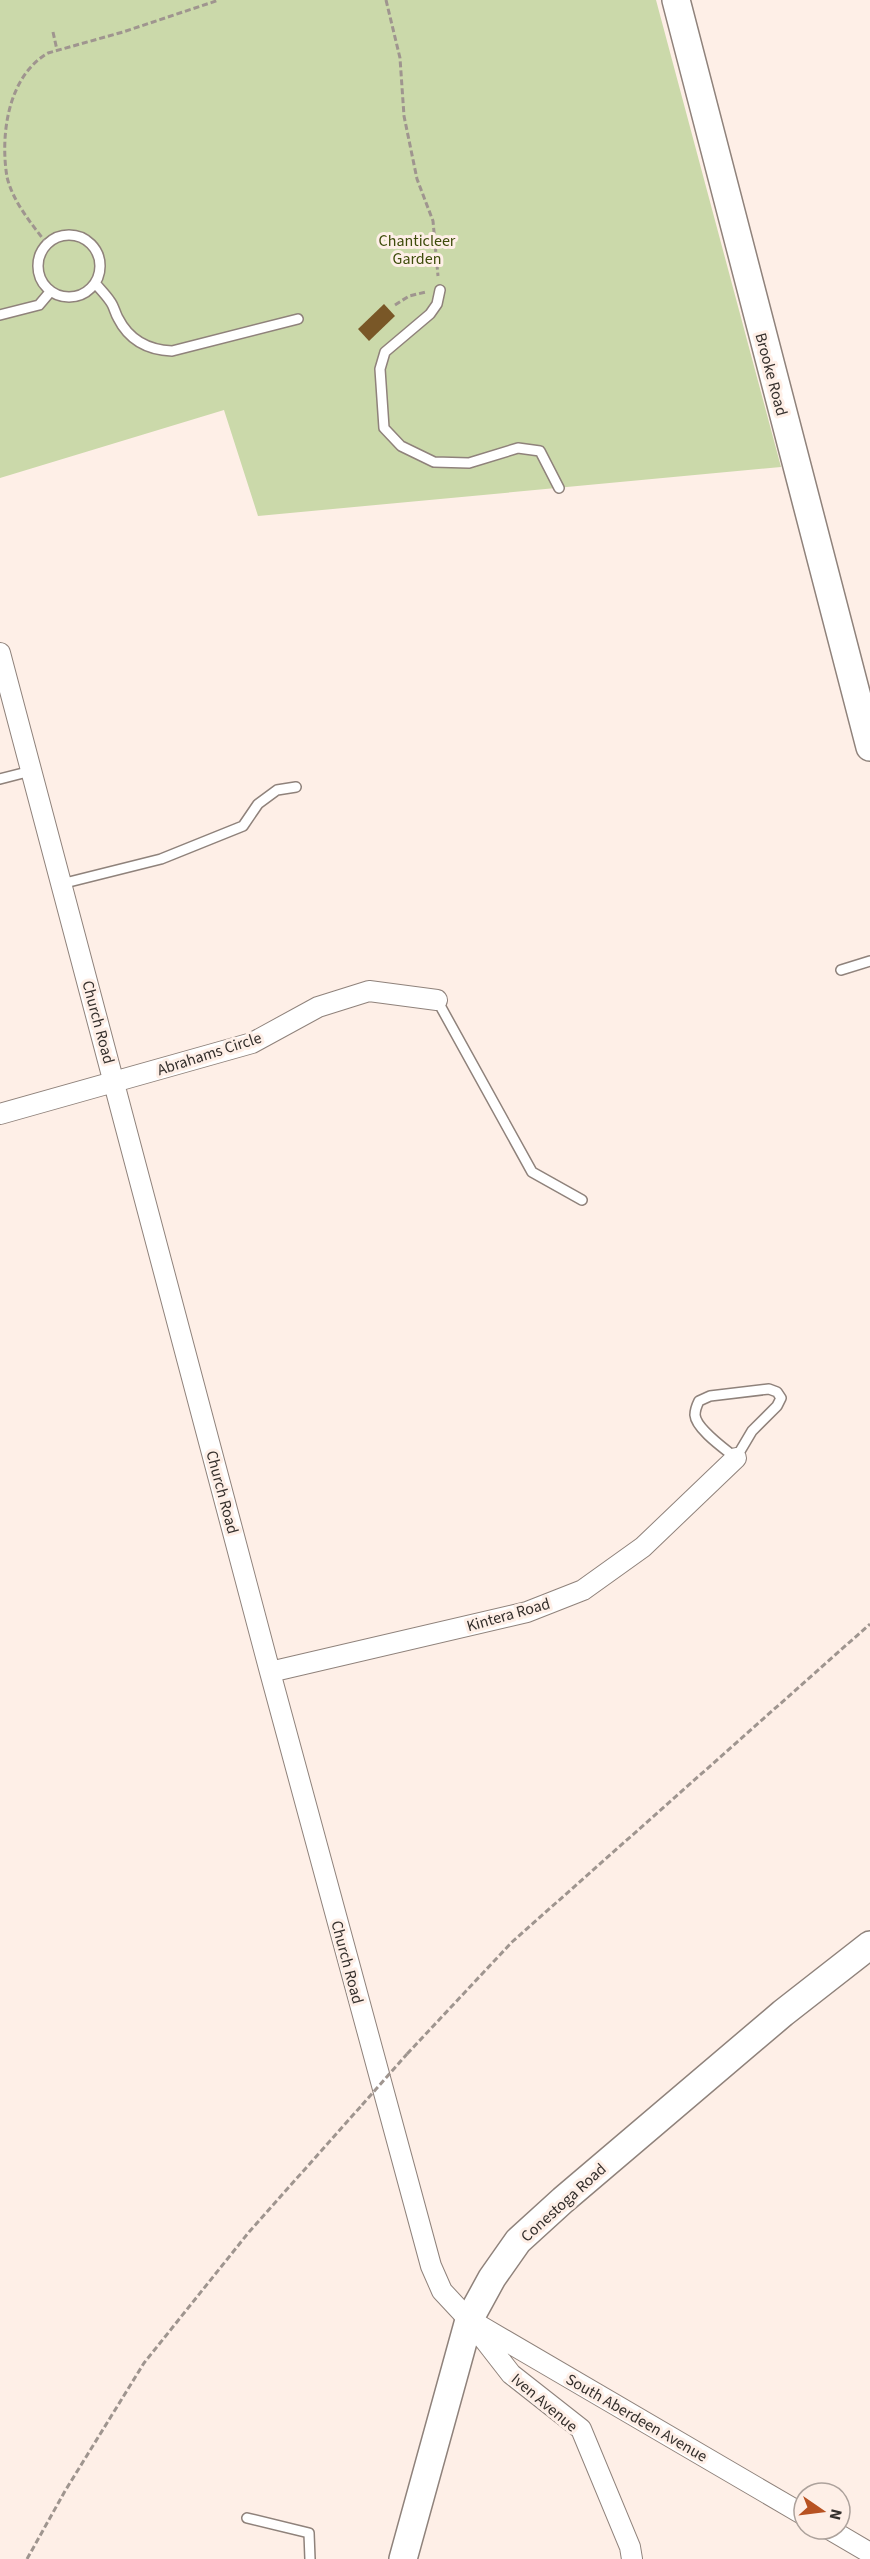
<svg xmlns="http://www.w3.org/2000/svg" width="870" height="2559" font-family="'Source Sans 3',sans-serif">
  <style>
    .green { fill: #cbd9aa }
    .building { fill: #795727 }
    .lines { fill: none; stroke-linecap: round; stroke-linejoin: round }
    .lane-casing { stroke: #8f827b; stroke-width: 12 }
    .street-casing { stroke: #8f827b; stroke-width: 22 }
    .secondary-casing { stroke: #8f827b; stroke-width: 30 }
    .path { stroke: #9f958f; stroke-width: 3; stroke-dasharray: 6 3; stroke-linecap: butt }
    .lane { stroke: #fff; stroke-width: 9 }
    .street { stroke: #fff; stroke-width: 20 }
    .secondary { stroke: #fff; stroke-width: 27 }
    .path-bridge { stroke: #9f958f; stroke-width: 3; stroke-dasharray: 6 3; stroke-linecap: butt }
    .labels { text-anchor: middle; stroke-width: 6; stroke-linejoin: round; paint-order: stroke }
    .park-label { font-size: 16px; fill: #3e4c0b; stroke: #feefe7 }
    .street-label { font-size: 16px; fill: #342f2c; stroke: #feefe7 }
  </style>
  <rect width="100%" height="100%" fill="#feefe7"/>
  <!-- green -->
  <path class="green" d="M0,0H656L781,467L258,516L224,410L0,478Z"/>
  <!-- building -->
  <path class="building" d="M384,304L395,316L369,341L358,329Z"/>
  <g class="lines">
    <!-- lane casing -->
    <g class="lane-casing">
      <path id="lane" d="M38 266a31 31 0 1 1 62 0a31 31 0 1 1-62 0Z
        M95,283C100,289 106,295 110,301C114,306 115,313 118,318C129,340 148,350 172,351L298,319
        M440,290L437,304L430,314L385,352L380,369L384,428L401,446L434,462L469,463L518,448L540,451L559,488
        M0,315L39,305L50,292
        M0,779L31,771
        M61,884L161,859L243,826L258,804L277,790L296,787
        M841,970L870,961
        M437,1000L532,1172L582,1200
        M769,1389L777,1392L781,1398L777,1406L752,1431L736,1458C725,1449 696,1429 695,1415C695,1410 697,1405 699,1401L710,1396Z
        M247,2518L309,2533L310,2559"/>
    </g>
    <!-- street casing -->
    <g class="street-casing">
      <path id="street" d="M0,653L270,1672L431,2266L442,2291L469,2320L511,2374L581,2429L630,2547L632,2559
        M0,1114L252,1043L318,1007L369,991L437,1000
        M270,1672L527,1612L583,1590L643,1547L736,1458
        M477,2324L804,2515
        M829,2529L870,2553"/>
    </g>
    <!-- secondary casing -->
    <g class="secondary-casing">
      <path id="secondary" d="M676,0L870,747
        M403,2559L469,2320L492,2278L518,2241L563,2200L783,2013L870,1945"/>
    </g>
    <!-- path -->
    <path class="path" d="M386,0L400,58L404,116L417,179L433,221L438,276
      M53,32L57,50
      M47,244C31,223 13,202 7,177C0,135 8,76 48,53L123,32L219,0
      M395,305L409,296L426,292
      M407,2054L512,1942L870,1624
      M27,2559L65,2491L144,2363L249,2232L362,2105"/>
    <!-- lane -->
    <use href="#lane" class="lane"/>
    <!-- street -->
    <use href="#street" class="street"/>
    <!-- secondary -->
    <use href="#secondary" class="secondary"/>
    <!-- path-bridge -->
    <path class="path-bridge" d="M362,2105L407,2054"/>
  </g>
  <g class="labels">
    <!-- park labels -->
    <g class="park-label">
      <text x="417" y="246">Chanticleer<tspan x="417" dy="18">Garden</tspan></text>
    </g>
    <!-- street labels -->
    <g class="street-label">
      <text transform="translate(772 374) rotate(75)" y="6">Brooke Road</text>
      <text transform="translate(99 1022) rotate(75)" y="6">Church Road</text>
      <text transform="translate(209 1053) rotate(-18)" y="6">Abrahams Circle</text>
      <text transform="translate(223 1492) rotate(75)" y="6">Church Road</text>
      <text transform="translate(508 1614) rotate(-16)" y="6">Kintera Road</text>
      <text transform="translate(348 1962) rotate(75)" y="6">Church Road</text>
      <text transform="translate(563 2202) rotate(-42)" y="6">Conestoga Road</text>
      <text transform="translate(545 2402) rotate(40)" y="6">Iven Avenue</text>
      <text transform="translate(637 2417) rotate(30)" y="6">South Aberdeen Avenue</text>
    </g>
  </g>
  <!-- north arrow -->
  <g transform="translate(822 2511) rotate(104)"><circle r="28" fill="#feefe7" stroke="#ada29c" stroke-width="1.5"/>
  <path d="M0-4.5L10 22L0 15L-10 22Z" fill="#b75222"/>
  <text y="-9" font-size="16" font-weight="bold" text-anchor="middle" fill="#342f2c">N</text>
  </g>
</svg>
